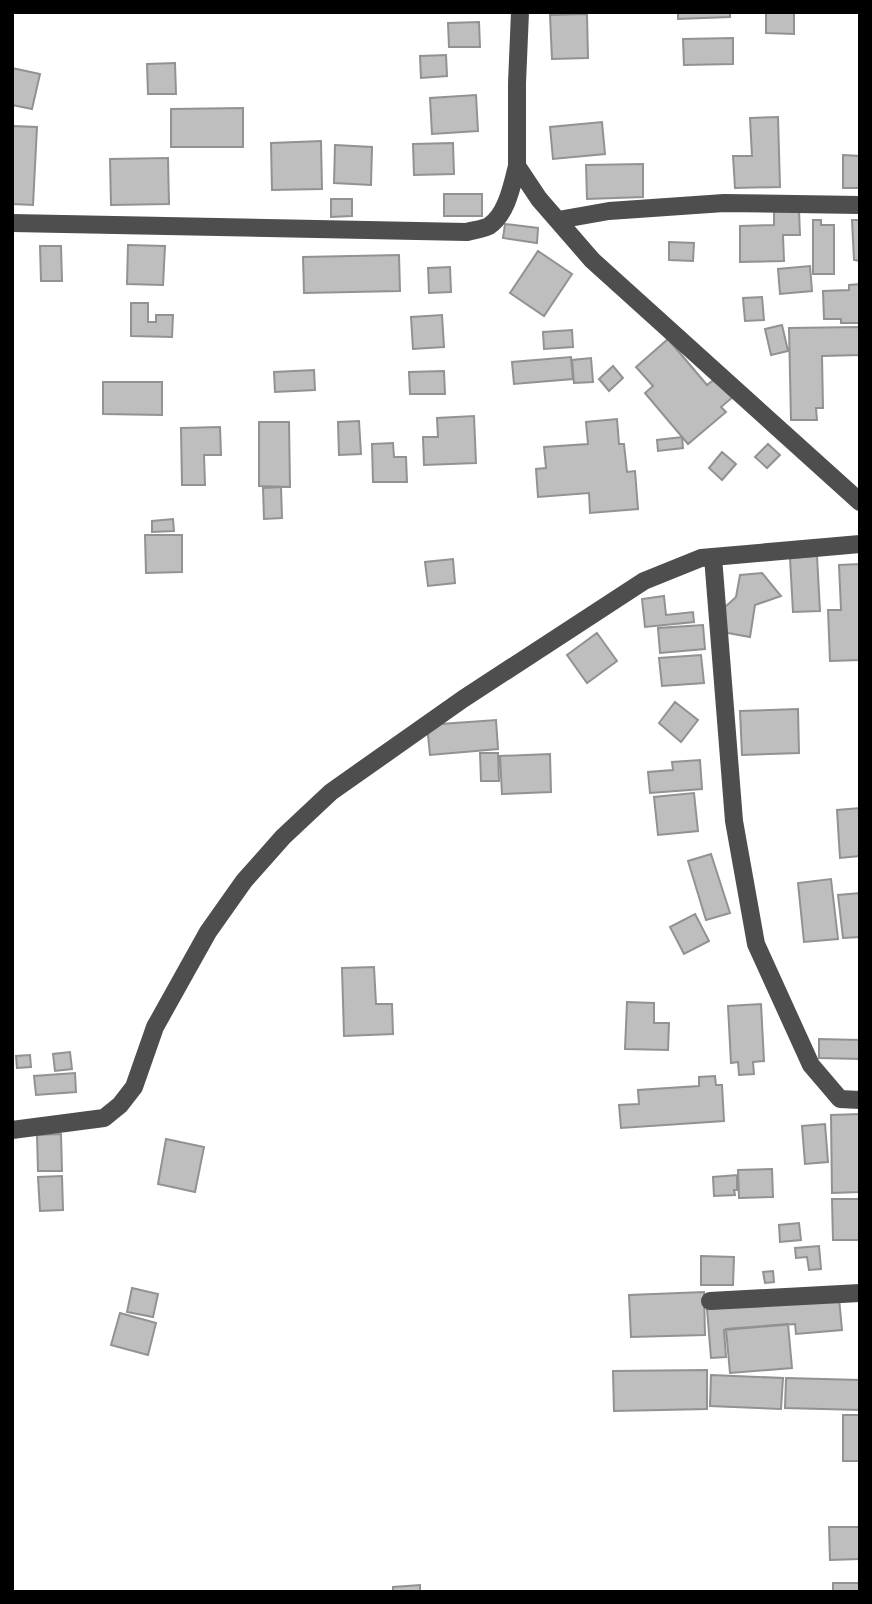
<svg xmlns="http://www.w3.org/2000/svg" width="872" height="1604" font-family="Raleway,sans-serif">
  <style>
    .building { fill: #bebebe; stroke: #929292; stroke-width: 2 }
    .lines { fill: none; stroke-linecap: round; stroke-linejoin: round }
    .minor { stroke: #4e4e4e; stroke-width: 18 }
  </style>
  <rect width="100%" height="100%" fill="#fff"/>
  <!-- building -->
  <path class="building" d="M678,12H730V17L678,19Z
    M766,12H794V34L766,33Z
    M587,14L588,58L552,59L550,15Z
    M479,22L480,47H449L448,23Z
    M733,38V64L684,65L683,39Z
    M446,55L447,76L421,78L420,56Z
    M175,63L176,94H148L147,64Z
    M12,68L40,74L32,109L12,105Z
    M476,95L478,131L432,134L430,98Z
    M243,108V147H171V109Z
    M778,117L780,187L735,188L733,156H752L750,118Z
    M602,122L605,154L553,159L550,127Z
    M12,126L37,127L33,205L12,204Z
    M321,141L322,189L272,190L271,143Z
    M453,143L454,174L414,175L413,144Z
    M335,145L372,147L371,185L334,183Z
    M843,155L860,156V188H843Z
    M168,158L169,204L111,205L110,159Z
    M643,164V197L587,199L586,165Z
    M444,194H482V216H444Z
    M331,199H352V216L331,217Z
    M774,210H799L800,235H783L784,261L740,262V226L774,225Z
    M813,220H821V225H834V274H813Z
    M852,220H860V261L854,260Z
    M505,224L538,228L537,243L503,238Z
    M669,242L694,243L693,261L669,260Z
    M128,245L165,246L163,285L127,284Z
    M40,246H61L62,281H41Z
    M538,251L572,274L544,316L510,293Z
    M399,255L400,291L304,293L303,257Z
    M810,266L812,291L780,294L778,269Z
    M450,267L451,292L429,293L428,268Z
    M860,284V323H841V319H824L823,291L849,290V285Z
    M762,297L764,320L745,321L743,298Z
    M131,303H148V322H156V315H173L172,337L131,336Z
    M442,315L444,347L413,349L411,317Z
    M782,325L788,351L771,355L765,329Z
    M860,327V355L822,356L823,408H816L817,420H791L789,328Z
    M572,330L573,347L544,349L543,332Z
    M668,339L707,385L716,378L733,397L721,407L726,412L688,444L645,393L653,386L636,367Z
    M571,357L573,379L514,384L512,362Z
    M591,358L593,382L574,383L572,360Z
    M613,366L623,378L609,391L599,379Z
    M314,370L315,390L275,392L274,372Z
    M444,371L445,394H410L409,372Z
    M103,382H162V415L103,414Z
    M474,416L476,463L424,465L423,437H438L437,418Z
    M617,419L619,444H624L627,472L635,471L638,509L590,513L589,493L538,497L536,469L546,468L544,447L588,444L586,422Z
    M359,421L361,454L339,455L338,422Z
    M259,422H289L290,487L259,486Z
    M220,427L221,455H204L205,485H182L181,428Z
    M682,437L683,448L658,451L657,440Z
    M393,443L394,457H406L407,482H373L372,444Z
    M768,444L780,455L767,468L755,457Z
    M722,452L736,464L722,480L709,468Z
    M281,487L282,518L264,519L263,488Z
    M173,519L174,531L152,532V521Z
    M145,535H182V572L146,573Z
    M817,556L820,611L793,612L790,558Z
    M453,559L455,583L428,586L425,562Z
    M860,564V660L830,661L828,610H841L839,565Z
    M762,573L781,596L755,605L750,637L728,633L714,617L736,597L740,575Z
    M664,596L666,615L693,612L694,622L645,627L642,599Z
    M703,625L705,649L660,653L658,628Z
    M597,633L617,661L587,683L567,655Z
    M701,655L704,683L662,686L659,658Z
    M675,702L698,720L681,742L659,723Z
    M798,709L799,753L742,755L740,711Z
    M496,720L498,749L430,755L427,725Z
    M480,753H498L499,781H481Z
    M550,754L551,792L502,794L500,756Z
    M700,760L702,789L650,793L648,772L673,770L672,762Z
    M694,793L698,831L658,835L654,797Z
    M860,808V856L840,858L837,810Z
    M711,854L730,913L706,920L688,861Z
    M831,879L838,939L804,942L798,883Z
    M860,893V937L843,938L838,895Z
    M695,914L709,941L684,954L670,927Z
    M374,967L376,1004H392L393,1034L344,1036L342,968Z
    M627,1002L654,1003V1023H669L668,1050L625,1049Z
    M761,1004L764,1061L753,1062L754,1074L739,1075L738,1062L731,1063L728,1006Z
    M819,1039L860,1040V1059L819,1058Z
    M70,1052L72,1069L55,1071L53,1054Z
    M30,1055L31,1067L17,1068L16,1056Z
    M75,1073L76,1092L36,1095L34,1076Z
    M715,1076L716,1085H722L724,1121L621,1128L619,1105L639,1104L638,1090L699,1086V1077Z
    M860,1114V1192L832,1193L831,1115Z
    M825,1124L828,1162L805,1164L802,1126Z
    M61,1134L62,1171H38L37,1135Z
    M166,1139L204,1147L195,1192L158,1184Z
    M772,1169L773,1197L739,1198L738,1170Z
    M737,1175V1190H734L735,1195L714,1196L713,1177Z
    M62,1176L63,1210L40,1211L38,1177Z
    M832,1199H860V1240H833Z
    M799,1223L801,1240L780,1242L779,1225Z
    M819,1246L821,1269L809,1270L807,1257L796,1258L795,1248Z
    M701,1256L734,1257L733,1285H701Z
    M773,1271L774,1282L765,1283L763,1272Z
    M132,1288L158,1294L153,1317L127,1312Z
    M704,1292L705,1335L631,1337L629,1295Z
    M839,1298L842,1330L796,1334L795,1324L724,1330L726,1357L711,1358L707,1309Z
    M120,1313L156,1323L148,1355L111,1345Z
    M788,1324L792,1368L730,1373L726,1329Z
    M707,1370V1409L614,1411L613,1371Z
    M711,1375L783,1378L781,1409L710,1406Z
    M786,1378L860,1380V1410L785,1408Z
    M843,1415H860V1461H843Z
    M829,1527H860V1559L830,1560Z
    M833,1583H860V1592H833Z
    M420,1585V1592H393V1587Z"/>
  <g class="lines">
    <!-- minor -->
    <path class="minor" d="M517,166V83L520,12
      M558,220L609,211L724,203L860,205
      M12,223L467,232C474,230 483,229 489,226C507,214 512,185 517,166L539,199L592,260L860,502
      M713,557L734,821L756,944L811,1065L840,1099L860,1100
      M12,1130L104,1118L120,1105L134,1087L155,1027L208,932L244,881L283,837L331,792L463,699L644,581L701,558L860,544
      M710,1301L860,1293"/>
  </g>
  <!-- border -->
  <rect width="872" height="1604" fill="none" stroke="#000000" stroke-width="28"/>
</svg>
